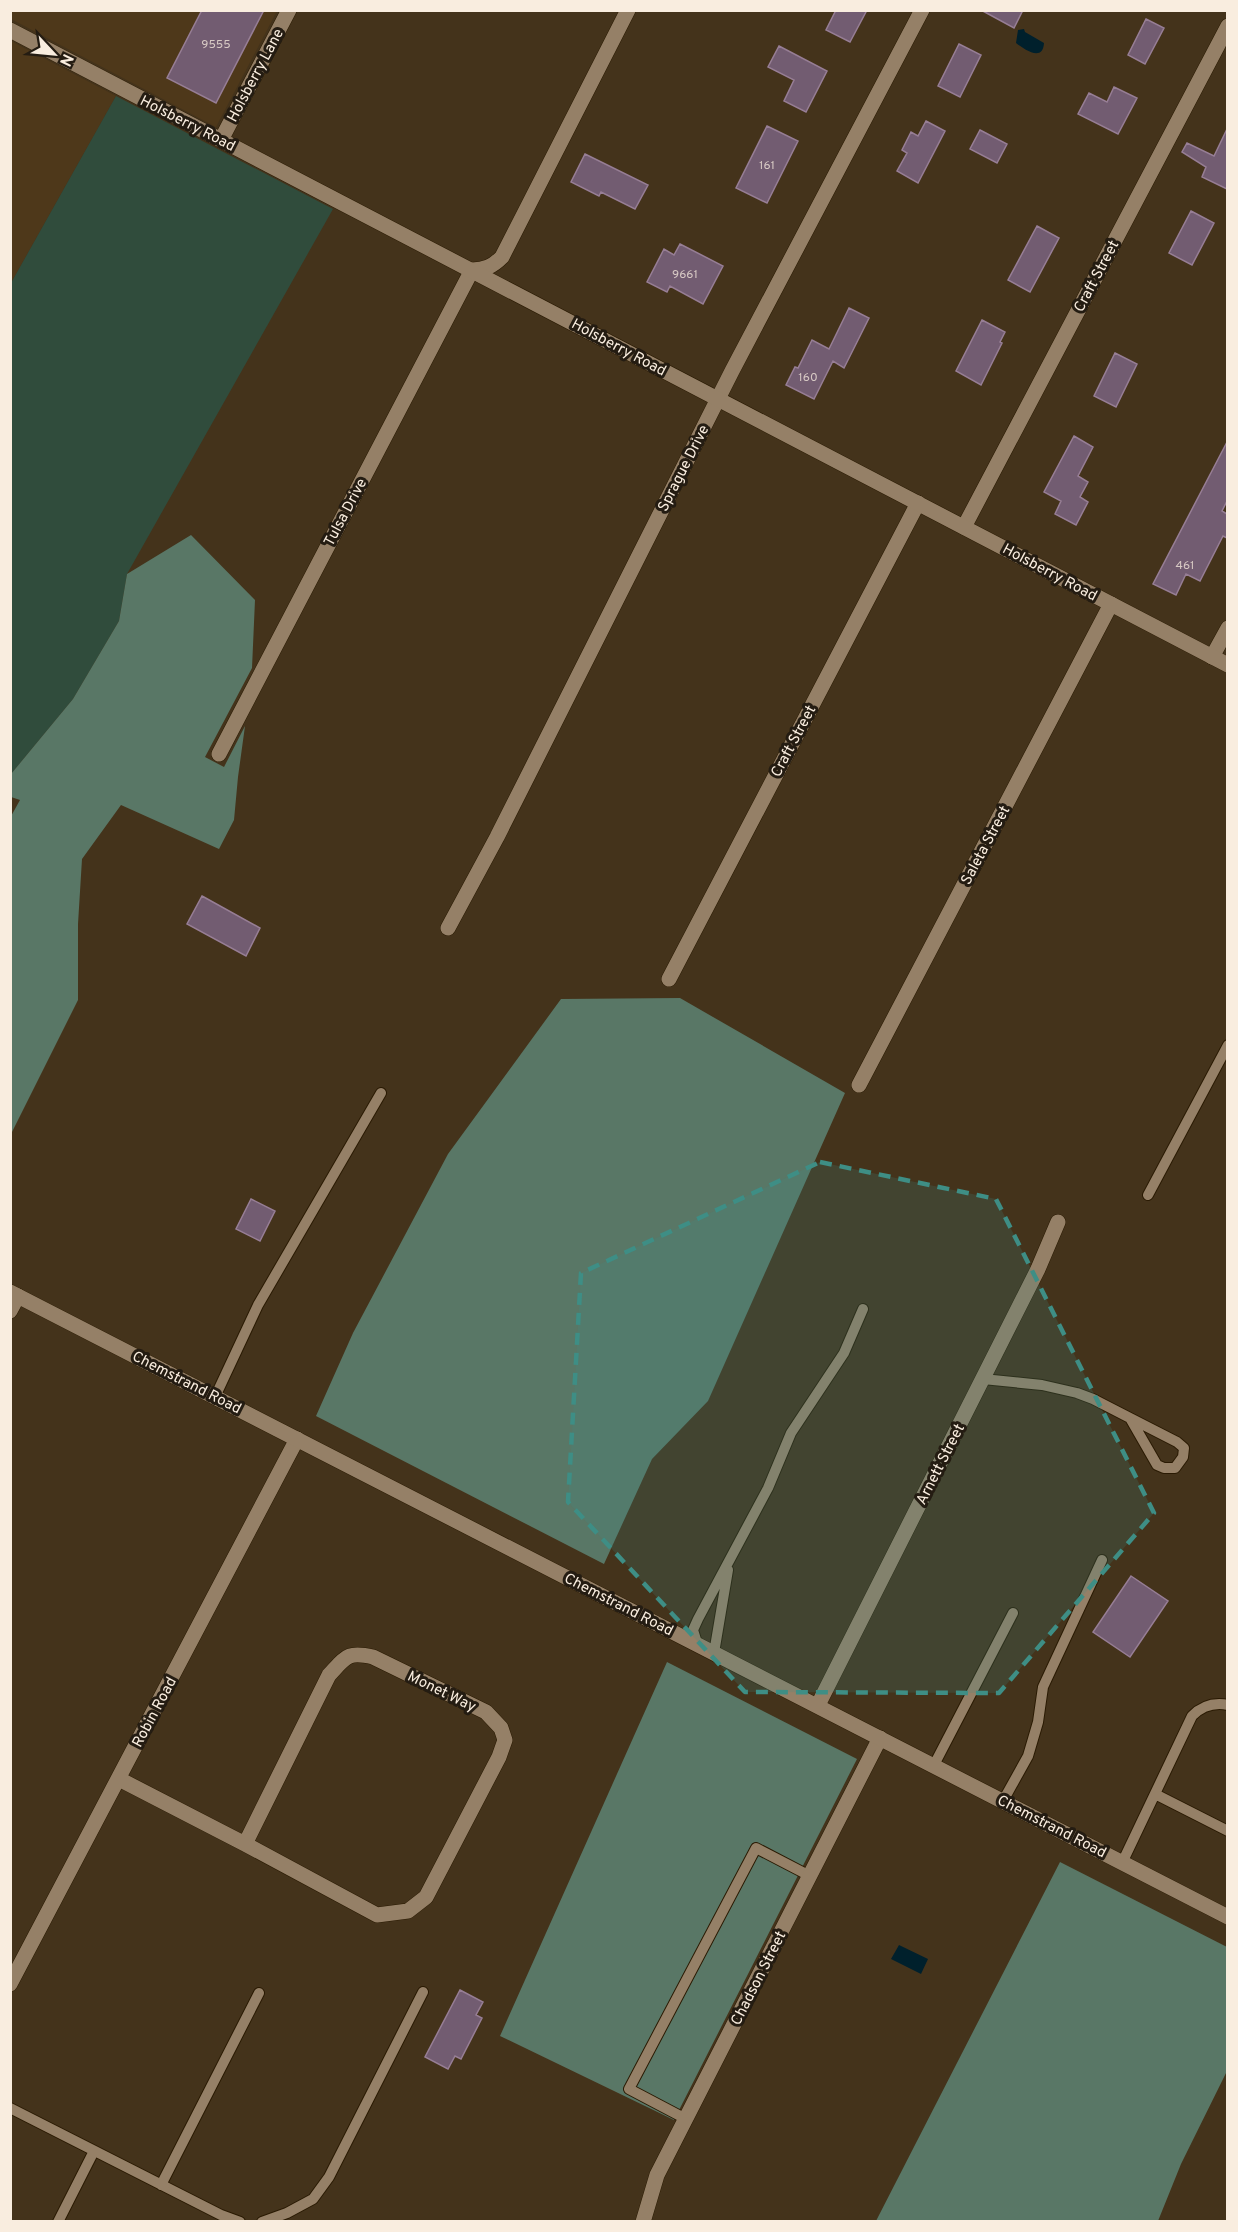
<svg xmlns="http://www.w3.org/2000/svg" width="1238" height="2232" font-family="Overpass,sans-serif">
  <style>
    .built { fill: #4e381a }
    .green { fill: #304c3c }
    .forest { fill: #597766 }
    .water { fill: #00202c }
    .building { fill: #725c71; stroke: #977e95; stroke-width: 1.5 }
    .lines { fill: none; stroke-linecap: round; stroke-linejoin: round }
    .service-casing { stroke: #2a1a03; stroke-width: 12 }
    .minor-casing { stroke: #2a1a03; stroke-width: 16 }
    .tertiary-casing { stroke: #2a1a03; stroke-width: 16 }
    .service { stroke: #958067; stroke-width: 10 }
    .minor { stroke: #958067; stroke-width: 15 }
    .tertiary { stroke: #958067; stroke-width: 15 }
    .marked { fill: #3e8e85; fill-opacity: 0.2; stroke: #3e8e85; stroke-width: 4.5; stroke-dasharray: 12 8; stroke-linejoin: round }
    .labels { text-anchor: middle; stroke-width: 6; stroke-linejoin: round; paint-order: stroke }
    .number-label { font-size: 12px; fill: #d7c9c4 }
    .street-label { font-size: 15px; fill: #f9eddf; stroke: #241c12 }
  </style>
  <rect width="100%" height="100%" fill="#44331b"/>
  <!-- built -->
  <path class="built" d="M10,11H277L216,127L11,19Z
    M11,41L116,96L11,283Z"/>
  <!-- green -->
  <path class="green" d="M116,96L333,209L127,574L119,621L73,699L11,774V283Z"/>
  <!-- forest -->
  <path class="forest" d="M191,535L255,600L252,668L205,757L224,767L245,726L238,777L234,820L219,849L121,805L82,859L78,924V1000L11,1134L10,818L20,800L11,797V774L73,699L119,621L127,574Z
    M680,998L845,1093L708,1401L652,1459L604,1564L316,1416L353,1333L448,1154L561,999Z
    M667,1662L857,1759L674,2120L500,2036Z
    M1060,1862L1227,1947V2071L1181,2164L1158,2221H876Z"/>
  <!-- water -->
  <path class="water" d="M1024,29L1025,32L1044,43C1043,62 1025,50 1016,43L1018,30Z
    M899,1945L928,1959L921,1974L891,1959Z"/>
  <!-- building -->
  <path class="building" d="M202,10H264L216,103L167,78Z
    M836,10H867L850,42L826,30Z
    M981,10H1023L1014,28Z
    M1146,19L1164,28L1145,64L1128,55Z
    M959,44L981,55L960,97L938,86Z
    M779,46L827,71L806,112L784,101L794,80L768,67Z
    M1114,87L1137,98L1118,134L1078,114L1089,93L1107,102Z
    M926,121L945,131L918,183L897,171L907,153L902,150L911,132L918,136Z
    M767,126L798,141L767,203L736,188Z
    M1227,129V189L1202,177L1206,167L1182,152L1187,143L1214,156Z
    M980,130L1007,144L997,163L970,149Z
    M585,154L648,185L635,209L601,192L599,196L571,182Z
    M1191,211L1214,223L1192,265L1169,253Z
    M1037,226L1059,238L1030,292L1008,280Z
    M680,244L723,266L703,304L670,286L667,292L647,282L664,249L674,255Z
    M849,308L869,318L844,368L833,361L814,399L786,385L795,367L798,368L812,340L829,349Z
    M982,320L1005,332L1000,342L1002,343L981,385L956,371Z
    M1115,353L1137,364L1116,407L1094,396Z
    M1074,436L1093,447L1078,476L1088,482L1080,497L1088,502L1076,525L1055,514L1061,501L1044,492Z
    M1227,442V501L1222,511L1227,514V538L1223,536L1200,581L1186,574L1176,595L1153,584Z
    M202,896L260,928L246,956L187,924Z
    M251,1199L275,1211L260,1241L236,1229Z
    M1131,1576L1168,1601L1130,1657L1093,1632Z
    M460,1990L483,2002L476,2015L482,2018L461,2059L455,2056L448,2069L425,2057Z"/>
  <g class="lines">
    <!-- service casing -->
    <g class="service-casing">
      <path id="service" d="M1148,1195L1228,1045
        M983,1379L1042,1385L1077,1393L1093,1399L1130,1418L1157,1465L1164,1468H1175L1183,1457L1184,1448L1177,1442L1130,1418
        M215,1397L258,1305L381,1093
        M697,1643L693,1630L698,1619L768,1488L791,1433L844,1353L863,1309
        M714,1653L728,1570
        M934,1765L1013,1613
        M1155,1794L1228,1831
        M1003,1801L1028,1756L1038,1722L1043,1687L1102,1560
        M1122,1863L1192,1716C1202,1706 1213,1702 1228,1705
        M10,2108L221,2215L240,2222
        M686,2119L629,2089L756,1848L810,1876
        M161,2185L259,1993
        M58,2222L94,2151
        M262,2222L287,2213L313,2199L329,2177L423,1992"/>
    </g>
    <!-- minor casing -->
    <g class="minor-casing">
      <path id="minor" d="M221,140L289,10
        M964,527L1228,26
        M1212,657L1228,628
        M219,754L472,270C485,270 493,266 502,257L628,10
        M448,928L497,837L732,371L922,10
        M669,979L918,503
        M859,1085L1111,604
        M10,1311L18,1296
        M818,1705L1038,1269L1058,1222
        M119,1779L245,1844L377,1915L408,1911L426,1897L499,1757L505,1740L501,1728L486,1712L373,1657C347,1651 346,1657 329,1675L245,1844
        M10,1984L297,1439
        M643,2222L657,2175L880,1738"/>
    </g>
    <!-- tertiary casing -->
    <g class="tertiary-casing">
      <path id="tertiary" d="M10,30L1228,665
        M10,1292L1228,1917"/>
    </g>
    <!-- service -->
    <use href="#service" class="service"/>
    <!-- minor -->
    <use href="#minor" class="minor"/>
    <!-- tertiary -->
    <use href="#tertiary" class="tertiary"/>
  </g>
  <!-- marked area -->
  <path class="marked" d="M820,1162L996,1199L1154,1513L999,1693L745,1692L568,1502L581,1273Z"/>
  <g class="labels">
    <!-- number labels -->
    <g class="number-label">
      <text x="216" y="48">9555</text>
      <text x="767" y="169">161</text>
      <text x="685" y="278">9661</text>
      <text x="808" y="381">160</text>
      <text x="1185" y="569">461</text>
    </g>
    <!-- street labels -->
    <g class="street-label">
      <text transform="translate(255 75) rotate(-62)" y="5">Holsberry Lane</text>
      <text transform="translate(188 123) rotate(27)" y="5">Holsberry Road</text>
      <text transform="translate(1096 276) rotate(-62)" y="5">Craft Street</text>
      <text transform="translate(619 347) rotate(28)" y="5">Holsberry Road</text>
      <text transform="translate(683 468) rotate(-63)" y="5">Sprague Drive</text>
      <text transform="translate(345 512) rotate(-62)" y="5">Tulsa Drive</text>
      <text transform="translate(1050 572) rotate(28)" y="5">Holsberry Road</text>
      <text transform="translate(793 741) rotate(-62)" y="5">Craft Street</text>
      <text transform="translate(985 845) rotate(-62)" y="5">Saleta Street</text>
      <text transform="translate(187 1382) rotate(27)" y="5">Chemstrand Road</text>
      <text transform="translate(940 1464) rotate(-63)" y="5">Arnett Street</text>
      <text transform="translate(619 1604) rotate(27)" y="5">Chemstrand Road</text>
      <text transform="translate(442 1691) rotate(26)" y="5">Monet Way</text>
      <text transform="translate(154 1712) rotate(-62)" y="5">Robin Road</text>
      <text transform="translate(1052 1826) rotate(27)" y="5">Chemstrand Road</text>
      <text transform="translate(758 1978) rotate(-63)" y="5">Chadson Street</text>
    </g>
  </g>
  <!-- border -->
  <rect width="1238" height="2232" fill="none" stroke="#f9eddf" stroke-width="24"/>
  <!-- north arrow -->
  <g transform="translate(54 54) rotate(116)" stroke="#241c12" stroke-width="4.5" paint-order="stroke">
  <path d="M0-4.5L10 22L0 15L-10 22Z" fill="#f9eddf"/>
  <text y="-9" font-size="16" font-weight="bold" text-anchor="middle" fill="#f9eddf">N</text>
  </g>
</svg>
